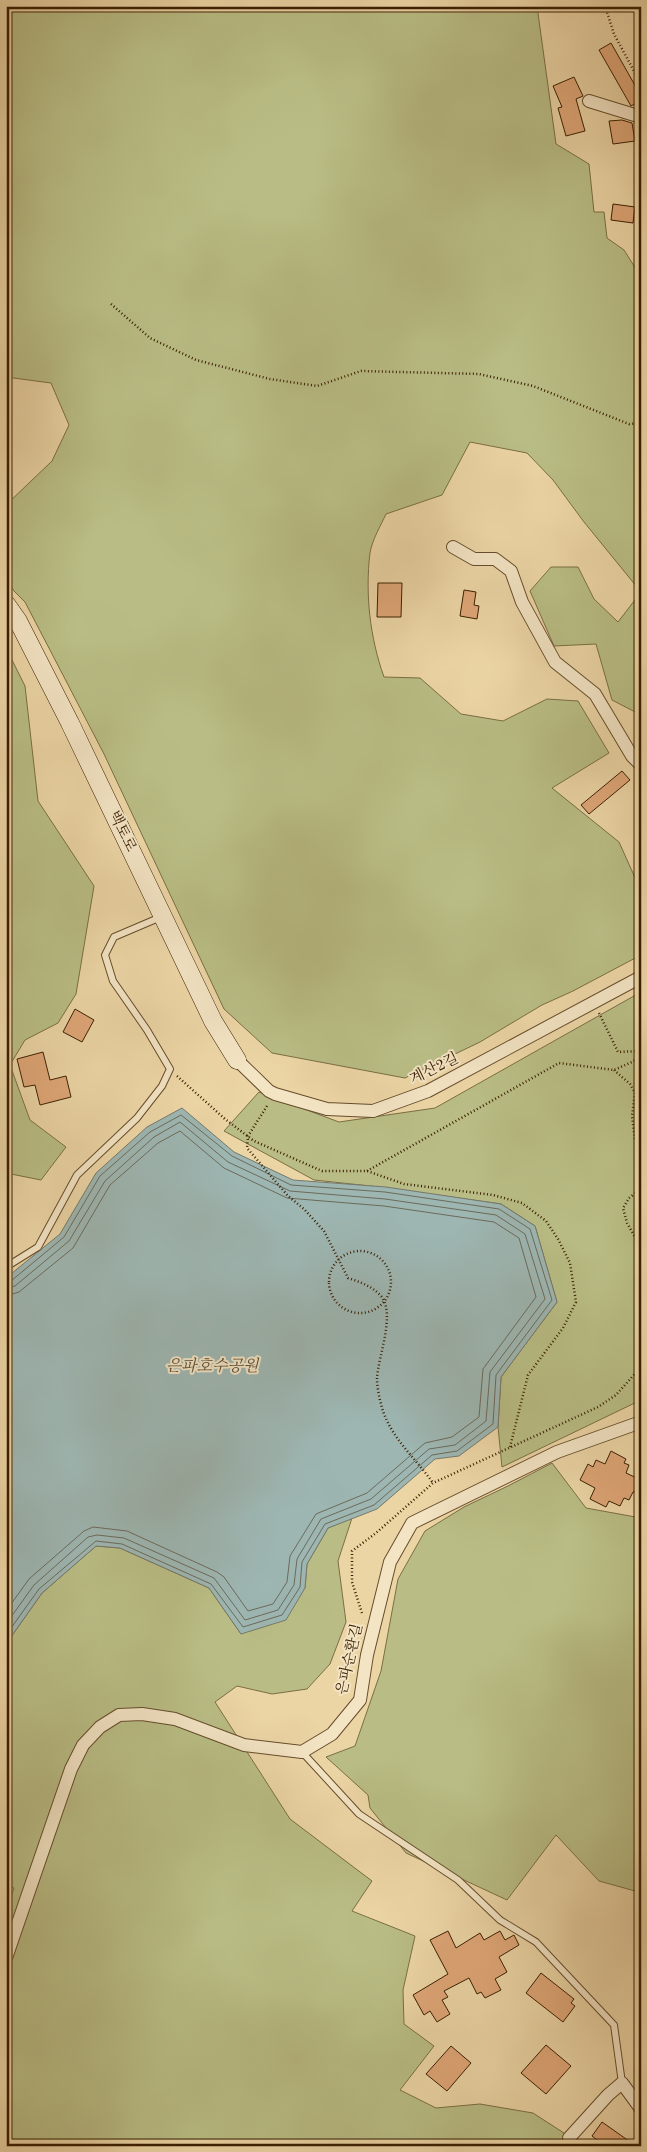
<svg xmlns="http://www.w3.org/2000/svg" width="647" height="2152" font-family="'Old Standard TT','Noto Serif KR',serif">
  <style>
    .green { fill: #b9bd85; stroke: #7a6e44 }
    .water { fill: #9db6b2; stroke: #75796c }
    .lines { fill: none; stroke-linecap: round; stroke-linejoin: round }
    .shore { stroke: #6c6a5a; stroke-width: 1 }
    .building { fill: #dfa677; stroke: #3a1e02 }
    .lane-casing { stroke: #664c2b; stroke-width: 8 }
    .street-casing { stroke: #664c2b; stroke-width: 14 }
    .secondary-casing { stroke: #3a1e02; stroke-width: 19 }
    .path { stroke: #3a1e02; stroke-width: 2.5; stroke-dasharray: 1 2.5; stroke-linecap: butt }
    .lane { stroke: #f3e4c4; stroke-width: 6 }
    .street { stroke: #f3e4c4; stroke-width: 12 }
    .secondary { stroke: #f3e4c4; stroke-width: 18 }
    .labels { text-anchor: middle; stroke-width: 4; stroke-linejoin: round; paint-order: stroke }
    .street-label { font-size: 15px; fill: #3a1e02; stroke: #f3e4c4 }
    .water-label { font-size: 16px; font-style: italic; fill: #584c37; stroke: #f3e4c4 }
  </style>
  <rect width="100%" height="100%" fill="#ecd5a5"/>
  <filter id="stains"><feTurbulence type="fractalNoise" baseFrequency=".004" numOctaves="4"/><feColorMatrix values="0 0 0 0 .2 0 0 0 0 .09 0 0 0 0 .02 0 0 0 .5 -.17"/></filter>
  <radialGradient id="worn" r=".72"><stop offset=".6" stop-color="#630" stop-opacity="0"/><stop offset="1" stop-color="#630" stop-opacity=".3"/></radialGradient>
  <!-- green -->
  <path class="green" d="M6,6H537L556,144L589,164L594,212H604L607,238L624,250L641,277V715L612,700L596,644L554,646L530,591L551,567H578L594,599L618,622L641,592L584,522L553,480L527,453L470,442L442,495L386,514C381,525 372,540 370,553C365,594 370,638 384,677L420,678L461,714L503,721L547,699L578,701L609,753L552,788L619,842L641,891V955L573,991L542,1005L480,1042L405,1078L272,1053L224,1009L104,754L25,602L14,591L6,578V505L52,461L69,425L51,383L6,377Z
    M6,648L25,686L38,801L94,886L76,994L58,1023L25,1040L10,1065L30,1120L66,1147L41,1180L6,1173Z
    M641,992V1400L502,1467L498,1427L501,1377L557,1302L535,1226L501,1204L380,1187L314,1180L224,1131L259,1092L339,1122L435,1108Z
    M552,1463L586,1508L641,1518V1899L635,1891L599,1881L556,1835L507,1900L406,1853L370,1808L368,1795L326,1757L355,1746L381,1671L398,1579L425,1531L464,1507L508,1486Z
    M352,1518L338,1561L346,1622L330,1664L307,1689L272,1694L237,1686L215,1702L290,1819L372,1881L352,1911L415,1936L403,1990L404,2024L434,2046L400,2090L436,2108L480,2104L533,2113L584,2146H6V1913L14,1888L6,1884V1644L42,1593L96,1546L120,1548L209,1588L241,1634L305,1588L307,1564L328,1528Z"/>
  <!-- water -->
  <path class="water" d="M182,1108L234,1152L293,1180L386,1187L501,1204L535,1226L557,1302L501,1377L498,1427L459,1456L435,1459L377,1509L328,1528L307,1564L305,1588L286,1620L241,1634L209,1588L120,1548L96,1546L42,1593L6,1644V1278L60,1234L96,1173L147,1127Z"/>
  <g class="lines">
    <!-- shore -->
    <path class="shore" d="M6,1282L11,1281L64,1237L100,1176L150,1132L181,1115L232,1156L291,1185L385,1192L499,1209L530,1229L552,1300L496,1375L493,1424L457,1451L432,1455L374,1505L325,1524L302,1562L300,1587L282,1615L243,1627L211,1584L122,1544L96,1541L39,1589L6,1635
      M6,1288L15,1286L69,1241L105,1181L154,1137L180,1122L228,1162L290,1191L385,1199L496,1215L525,1234L545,1299L490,1372L486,1421L455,1445L429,1449L371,1499L321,1519L297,1559L294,1585L278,1610L245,1620L214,1578L124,1538L97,1535L88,1537L34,1585L6,1624
      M6,1296L19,1292L73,1248L110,1185L158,1143L180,1131L224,1168L287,1198L384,1206L494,1222L519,1238L536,1297L483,1369L479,1417L452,1437L425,1443L367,1493L316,1514L290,1556L287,1582L273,1604L248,1611L224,1577L217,1572L127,1531L93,1527L84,1531L29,1579L6,1611"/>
  </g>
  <!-- building -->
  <path class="building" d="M611,43L641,96V100L631,106L599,50Z
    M574,77L583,96L576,99L585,131L566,136L558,108L562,107L553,86Z
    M622,120L632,123L635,141L613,144L609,121Z
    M613,204L635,207L633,223L611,220Z
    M378,583H402L401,617H377Z
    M464,590L476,592L474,605L479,606L477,619L460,616Z
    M622,771L630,780L589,814L581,805Z
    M75,1009L94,1020L82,1042L63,1032Z
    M43,1052L50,1080L66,1076L71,1097L40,1105L35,1085L24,1087L17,1059Z
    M611,1451L626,1459L624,1463L629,1465L626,1473L641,1480V1492H633L629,1500L624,1498L620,1506L609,1501L606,1507L590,1499L595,1488L580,1480L588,1464L593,1467L596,1460L605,1464Z
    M448,1931L456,1948L480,1933L484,1940L500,1931L505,1940L514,1935L519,1945L499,1957L507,1972L495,1979L501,1990L485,1998L481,1992L477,1994L469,1978L444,1991L448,1997L442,2000L450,2014L437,2022L430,2011L424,2015L413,1995L448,1974L430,1940Z
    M541,1973L574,1999L571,2003L575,2006L563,2022L526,1993Z
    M546,2045L571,2066L546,2094L521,2073Z
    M451,2046L471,2063L447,2091L426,2074Z
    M602,2122L636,2146H605L592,2136Z"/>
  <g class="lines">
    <!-- lane casing -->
    <g class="lane-casing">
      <path id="lane" d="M6,1267L38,1247L77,1175L137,1118L162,1086L170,1069L147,1030L113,981L105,955L114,937L161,917
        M302,1752L359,1814L458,1880L500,1920L536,1942L614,2025L622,2083"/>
    </g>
    <!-- street casing -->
    <g class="street-casing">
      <path id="street" d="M589,101L641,117
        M453,547L474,559H495L511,571L522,602L555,662L595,694L632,756L641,765
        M237,1060L269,1091L275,1094L327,1109L373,1111L428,1091L641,977
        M6,1958L71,1769L83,1745L100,1727L119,1715L142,1714L175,1719L244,1745L302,1752L332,1734L360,1700L367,1655L390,1562L412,1523L557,1452L641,1422
        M569,2138L608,2095L622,2083L641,2109"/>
    </g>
    <!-- secondary casing -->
    <g class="secondary-casing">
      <path id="secondary" d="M6,604L18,621L70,723L213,1021L237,1060"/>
    </g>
    <!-- path -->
    <path class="path" d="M605,6L614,34L641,84
      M111,304L150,338L196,360L270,379L317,386L361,371L479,374L533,386L629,424L641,423
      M599,1013L618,1052L641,1051
      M614,1070L630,1084L635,1093L632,1116L635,1140L641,1152
      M177,1076L225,1119L254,1141L322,1171H367L404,1184L493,1195L522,1203L546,1221L558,1239L570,1263L576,1302L563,1328L528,1375L510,1447
      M635,1093L641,1091
      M267,1106L248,1136L247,1148L288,1196L304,1209L324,1231L348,1278C360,1282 372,1286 381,1296C396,1314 378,1357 377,1378C377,1386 379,1397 381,1404C389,1437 415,1457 433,1483
      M367,1171L559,1063L614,1070L632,1062L641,1055
      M641,1189L629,1198L623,1208L627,1223L639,1244L638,1254L641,1270
      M329 1282a31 31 0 1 1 62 0a31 31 0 1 1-62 0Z
      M362,1613L352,1582V1551L376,1533L433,1483L598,1407L616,1395L641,1367"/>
    <!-- lane -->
    <use href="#lane" class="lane"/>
    <!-- street -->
    <use href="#street" class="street"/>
    <!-- secondary -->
    <use href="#secondary" class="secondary"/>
  </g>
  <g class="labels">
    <!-- street labels -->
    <g class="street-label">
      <text transform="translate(123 831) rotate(64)" y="5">백토로</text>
      <text transform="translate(434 1068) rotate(-26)" y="5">계산2길</text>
      <text transform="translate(349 1659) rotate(-77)" y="5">은파순환길</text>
    </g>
    <!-- water labels -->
    <g class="water-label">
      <text x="212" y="1371">은파호수공원</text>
    </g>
  </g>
  <!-- margin -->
  <rect width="647" height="2152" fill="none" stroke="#ecd5a5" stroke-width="25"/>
  <rect x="8" y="8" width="632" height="2137" fill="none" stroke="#3a1e02" stroke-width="2.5"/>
  <rect x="12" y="12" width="622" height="2127" fill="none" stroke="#3a1e02"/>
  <rect width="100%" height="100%" filter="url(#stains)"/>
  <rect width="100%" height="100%" fill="url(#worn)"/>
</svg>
